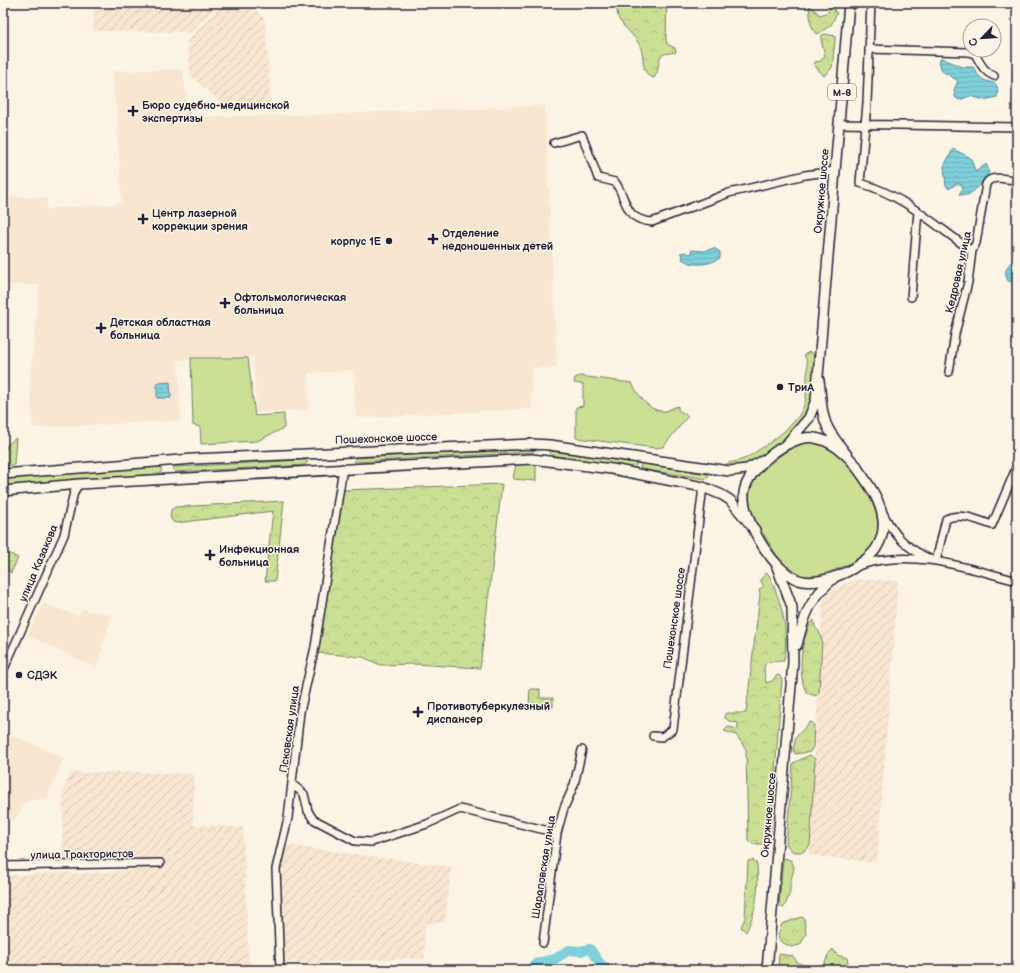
<svg xmlns="http://www.w3.org/2000/svg" width="1020" height="973" font-family="'Balsamiq Sans',sans-serif">
  <style>
    .built { fill: #f9e6d1 }
    .industrial { fill: url(#industrial-furrows) }
    .green { fill: #cbe095; stroke: #768168 }
    .forest { fill: url(#forest-crowns); stroke: #768168 }
    .park { fill: url(#park-dots); stroke: #768168 }
    .water { fill: url(#water-rules); stroke: #5a8a9a }
    .lines { fill: none; stroke-linecap: round; stroke-linejoin: round }
    .river { stroke: #7fd0da; stroke-width: 10 }
    .minor-casing { stroke: #22223b; stroke-width: 10 }
    .major-casing { stroke: #22223b; stroke-width: 12 }
    .minor { stroke: #fcf5e5; stroke-width: 7 }
    .major { stroke: #fcf5e5; stroke-width: 9 }
    .poi-dot { fill: #22223b; stroke: #fcf5e5; stroke-width: 1.5 }
    .labels { text-anchor: middle; stroke-width: 3; stroke-linejoin: round; paint-order: stroke }
    .shield { fill: #fcf5e5; stroke: #63616e; stroke-width: 1 }
    .shield-label { font-size: 10px; font-weight: bold; fill: #22223b }
    .poi-label { font-size: 11px; font-weight: bold; fill: #22223b; stroke: #fcf5e5; text-anchor: start }
    .street-label { font-size: 11px; fill: #22223b; stroke: #fcf5e5 }
  </style>
  <defs>
    <pattern id="industrial-furrows" width="10" height="10" patternUnits="userSpaceOnUse"><rect width="10" height="10" fill="#f9e6d1"/><path d="M-1 1l2-2M0 10L10 0M9 11l2-2" fill="none" stroke="#d5c5b4"/></pattern>
    <pattern id="forest-crowns" width="20" height="18" patternUnits="userSpaceOnUse"><rect width="20" height="18" fill="#cbe095"/><path d="M2 6a3 3 0 1 1 6 0M12 15a3 3 0 1 1 6 0" fill="none" stroke="#aec081"/></pattern>
    <pattern id="park-dots" width="8" height="8" patternUnits="userSpaceOnUse"><rect width="8" height="8" fill="#cbe095"/><path d="M2 2h.1M6 6h.1" fill="none" stroke="#aec081" stroke-width="1.8" stroke-linecap="round"/></pattern>
    <pattern id="water-rules" width="6" height="5" patternUnits="userSpaceOnUse"><rect width="6" height="5" fill="#7fd0da"/><path d="M0 2.5h6" fill="none" stroke="#6db2bc"/></pattern>
  </defs>
  <rect width="100%" height="100%" fill="#fcf5e5"/>
  <filter id="ink" filterUnits="userSpaceOnUse"><feTurbulence type="fractalNoise" baseFrequency=".025" numOctaves="2"/><feDisplacementMap in="SourceGraphic" scale="8" xChannelSelector="R" yChannelSelector="G"/><feConvolveMatrix kernelMatrix="1 2 1 2 8 2 1 2 1" color-interpolation-filters="sRGB"/></filter>
  <g filter="url(#ink)">
    <!-- built -->
    <path class="built" d="M183,69L189,117L334,114L545,105L557,367L531,368L532,409L356,418L353,371L308,373L309,410L256,413L253,357L178,360L181,421L33,428L30,379L39,285H7L3,282L10,197H47V209L122,203L113,71Z
      M43,603L79,616L82,609L112,615L96,668L27,635Z
      M12,735L64,758L47,798L25,802L15,820L3,817V755Z"/>
    <!-- industrial -->
    <path class="industrial" d="M94,3H219L192,32L93,31Z
      M223,3H249L265,19L271,104L228,109L191,76L187,42Z
      M855,579L898,581L877,863L809,855L823,599L829,592Z
      M121,772L194,774L193,825L243,827L249,970H3V876L70,872L73,874L139,870L138,858L62,857L63,791L71,773Z
      M286,845L451,867L445,922L424,924L425,958L285,964L282,958L279,873Z"/>
    <!-- green -->
    <path class="green" d="M809,352L813,354C815,372 814,394 807,411C800,428 763,458 745,464C738,467 731,467 724,466C729,461 739,462 746,458C763,448 796,426 803,408C807,400 806,389 807,381C807,369 809,364 804,355Z
      M191,358H248L255,416L284,414V428L257,441L201,444L200,427L193,425Z
      M580,376L632,383C638,395 649,413 666,411C669,410 674,407 678,406V410L688,416L663,447L655,448L576,438V407L583,406V384L574,383L575,378Z
      M16,438L14,465L3,466V450L6,449L7,445Z
      M804,442C814,442 824,443 833,449C853,462 879,504 878,528C877,545 866,555 852,562C837,570 816,579 800,575C786,572 777,557 771,546C749,511 735,491 774,461C783,453 792,446 804,442Z
      M532,449L534,452L355,462L354,461L355,458Z
      M550,451L636,463L635,468L551,455L548,452Z
      M305,460L308,462L305,465L175,472L172,469L175,467Z
      M526,463L536,465V481L513,479L516,464Z
      M641,463L707,474L709,477L706,479L640,469Z
      M159,467L162,470L159,474L3,486V478Z
      M785,858L792,861L794,868L790,884V892L785,906L783,908L779,906L783,860Z"/>
    <!-- forest -->
    <path class="forest" d="M616,3H667L666,38L667,44L675,48L676,52L664,54L660,57L657,72L654,78C640,74 645,59 641,49C637,37 627,31 620,21C617,17 617,9 616,3Z
      M809,5L820,15L828,12L831,5H833L835,12L837,13L831,25L818,34L815,33L811,24Z
      M825,34L835,36V40L832,68L824,76L814,65L815,62L821,61L825,55L821,40L822,35Z
      M502,484L480,668L413,664L380,665L363,657L318,653L343,490Z
      M284,501L275,581H265L273,511L176,523L173,522L170,517L171,510L175,507Z
      M766,573L769,575C782,604 789,628 784,661C763,662 762,660 766,683L772,681L777,675L780,676L782,680L770,838L769,841L762,844H752L748,840L746,749L736,735L724,731L728,727L738,729V723L729,721L724,717L726,713H746L760,594L759,590L764,586L760,580Z
      M814,620L815,627L819,631L822,641L819,692L816,696L807,693C797,679 800,632 814,620Z
      M812,722L814,725L813,747L810,752L795,754L793,750L796,737L809,723Z
      M810,755L815,759L810,845L803,852H793L786,844L793,763Z
      M753,860L757,864C759,888 757,911 746,932L741,927L745,918L748,861Z
      M801,917L804,918L806,934L800,945L791,947L780,941L778,935L782,924Z
      M833,949L837,955L847,958L849,967L843,970H822L828,955Z
      M779,954L793,956L797,962L813,970H778Z"/>
    <!-- park -->
    <path class="park" d="M9,553L18,558L11,573L3,567V559Z
      M530,689H540V698H553V707L529,705Z"/>
    <!-- water -->
    <path class="water" d="M941,58L963,67H973C976,70 977,75 981,78C991,86 1000,77 997,97L984,100L970,96L959,100L955,97L954,90L958,81L942,71L939,62Z
      M953,149L971,158L975,171H977L986,164C993,176 985,179 978,187C972,192 968,198 959,194L963,188L961,184H956L949,189L946,186L944,166Z
      M714,248L720,252V258C709,265 693,267 682,259L683,256L680,253L686,252L689,254L692,253L691,250L704,251Z
      M1011,262L1017,263V276L1013,282L1008,281C1004,273 1005,269 1011,262Z
      M170,382L171,398H157V383Z"/>
    <g class="lines">
      <!-- river -->
      <path class="river" d="M529,970L537,963L555,959L569,950L580,951L590,949L601,965L610,970"/>
      <!-- minor casing -->
      <g class="minor-casing">
        <path id="minor" d="M871,3L867,103L860,183C904,195 936,226 972,251
          M869,49L968,52L975,54C981,64 983,71 994,76
          M839,124L1017,127
          M554,143L582,135L598,178L615,182C629,202 623,219 652,222L729,193L805,175L835,171
          M911,297L918,211
          M949,372L955,334L968,282L972,251L976,243L986,184C991,174 1008,180 1017,180
          M883,513C894,536 908,549 930,559
          M936,561L946,519C961,512 977,520 992,525L1017,466
          M861,565C912,548 967,568 1017,581
          M3,671L64,535L74,492L79,484
          M653,736L662,737L673,729L703,487
          M292,784L304,794L308,811L313,819L355,841L372,842L427,824L460,809L557,833
          M3,866L160,863
          M543,943L557,833L564,808L574,785L582,750
          M280,970L276,869L288,818L300,712L315,647L343,468"/>
      </g>
      <!-- major casing -->
      <g class="major-casing">
        <path id="major" d="M819,380C821,396 821,416 829,430C846,460 902,506 877,547C873,555 865,560 858,565C845,575 819,584 803,581C777,578 741,519 744,493C746,469 791,433 815,438C833,441 845,454 857,466
          M789,441L809,418L816,400L849,3
          M3,474L193,459L531,444L550,445L729,471L747,469L766,459
          M3,491L79,484L532,459L612,469L703,487L722,495L730,500L755,530
          M797,645C804,616 810,598 834,578
          M767,970L793,662L792,607L777,567"/>
      </g>
      <!-- minor -->
      <use href="#minor" class="minor"/>
      <!-- major -->
      <use href="#major" class="major"/>
    </g>
  </g>
  <!-- markers -->
  <g class="poi-dot">
    <path d="M131 105h4v4h4v4h-4v4h-4v-4h-4v-4h4z"/>
    <path d="M141 213h4v4h4v4h-4v4h-4v-4h-4v-4h4z"/>
    <path d="M431 233h4v4h4v4h-4v4h-4v-4h-4v-4h4z"/>
    <circle cx="389" cy="241" r="4"/>
    <path d="M223 297h4v4h4v4h-4v4h-4v-4h-4v-4h4z"/>
    <path d="M99 322h4v4h4v4h-4v4h-4v-4h-4v-4h4z"/>
    <circle cx="780" cy="387" r="4"/>
    <path d="M208 549h4v4h4v4h-4v4h-4v-4h-4v-4h4z"/>
    <circle cx="19" cy="675" r="4"/>
    <path d="M416 706h4v4h4v4h-4v4h-4v-4h-4v-4h4z"/>
  </g>
  <g class="labels">
    <!-- shield labels -->
    <rect class="shield" x="828" y="84" width="28" height="16" rx="3"/>
    <g class="shield-label">
      <text x="842" y="96">М-8</text>
    </g>
    <!-- poi labels -->
    <g class="poi-label">
      <text x="142" y="109">Бюро судебно-медицинской<tspan x="142" dy="13">экспертизы</tspan></text>
      <text x="152" y="217">Центр лазерной<tspan x="152" dy="13">коррекции зрения</tspan></text>
      <text x="442" y="237">Отделение<tspan x="442" dy="13">недоношенных детей</tspan></text>
      <text x="381" y="245" text-anchor="end">корпус 1Е</text>
      <text x="234" y="301">Офтольмологическая<tspan x="234" dy="13">больница</tspan></text>
      <text x="110" y="326">Детская областная<tspan x="110" dy="13">больница</tspan></text>
      <text x="788" y="391">ТриА</text>
      <text x="219" y="553">Инфекционная<tspan x="219" dy="13">больница</tspan></text>
      <text x="27" y="679">СДЭК</text>
      <text x="427" y="710">Противотуберкулезный<tspan x="427" dy="13">диспансер</tspan></text>
    </g>
    <!-- street labels -->
    <g class="street-label">
      <text transform="translate(821 191) rotate(-85)" y="4">Окружное шоссе</text>
      <text transform="translate(958 272) rotate(-77)" y="4">Кедровая улица</text>
      <text transform="translate(386 438) rotate(-2)" y="4">Пошехонское шоссе</text>
      <text transform="translate(38 563) rotate(-67)" y="4">улица Казакова</text>
      <text transform="translate(674 618) rotate(-82)" y="4">Пошехонское шоссе</text>
      <text transform="translate(289 729) rotate(-82)" y="4">Псковская улица</text>
      <text transform="translate(768 815) rotate(-85)" y="4">Окружное шоссе</text>
      <text transform="translate(82 854) rotate(-1)" y="4">улица Трактористов</text>
      <text transform="translate(543 867) rotate(-81)" y="4">Шараповская улица</text>
    </g>
  </g>
  <!-- margin -->
  <rect width="1020" height="973" fill="none" stroke="#fcf5e5" stroke-width="16"/>
  <rect x="8" y="8" width="1004" height="957" fill="none" stroke="#22223b" stroke-width="1.5" filter="url(#ink)"/>
  <!-- north arrow -->
  <g transform="translate(982 38) rotate(245)"><circle r="19" fill="#fcf5e5" stroke="#a5a1a1"/>
  <path d="M0-3L7 15L0 10L-7 15Z" fill="#22223b"/>
  <text y="-6" font-size="11" font-weight="bold" text-anchor="middle" fill="#22223b">С</text>
  </g>
</svg>
